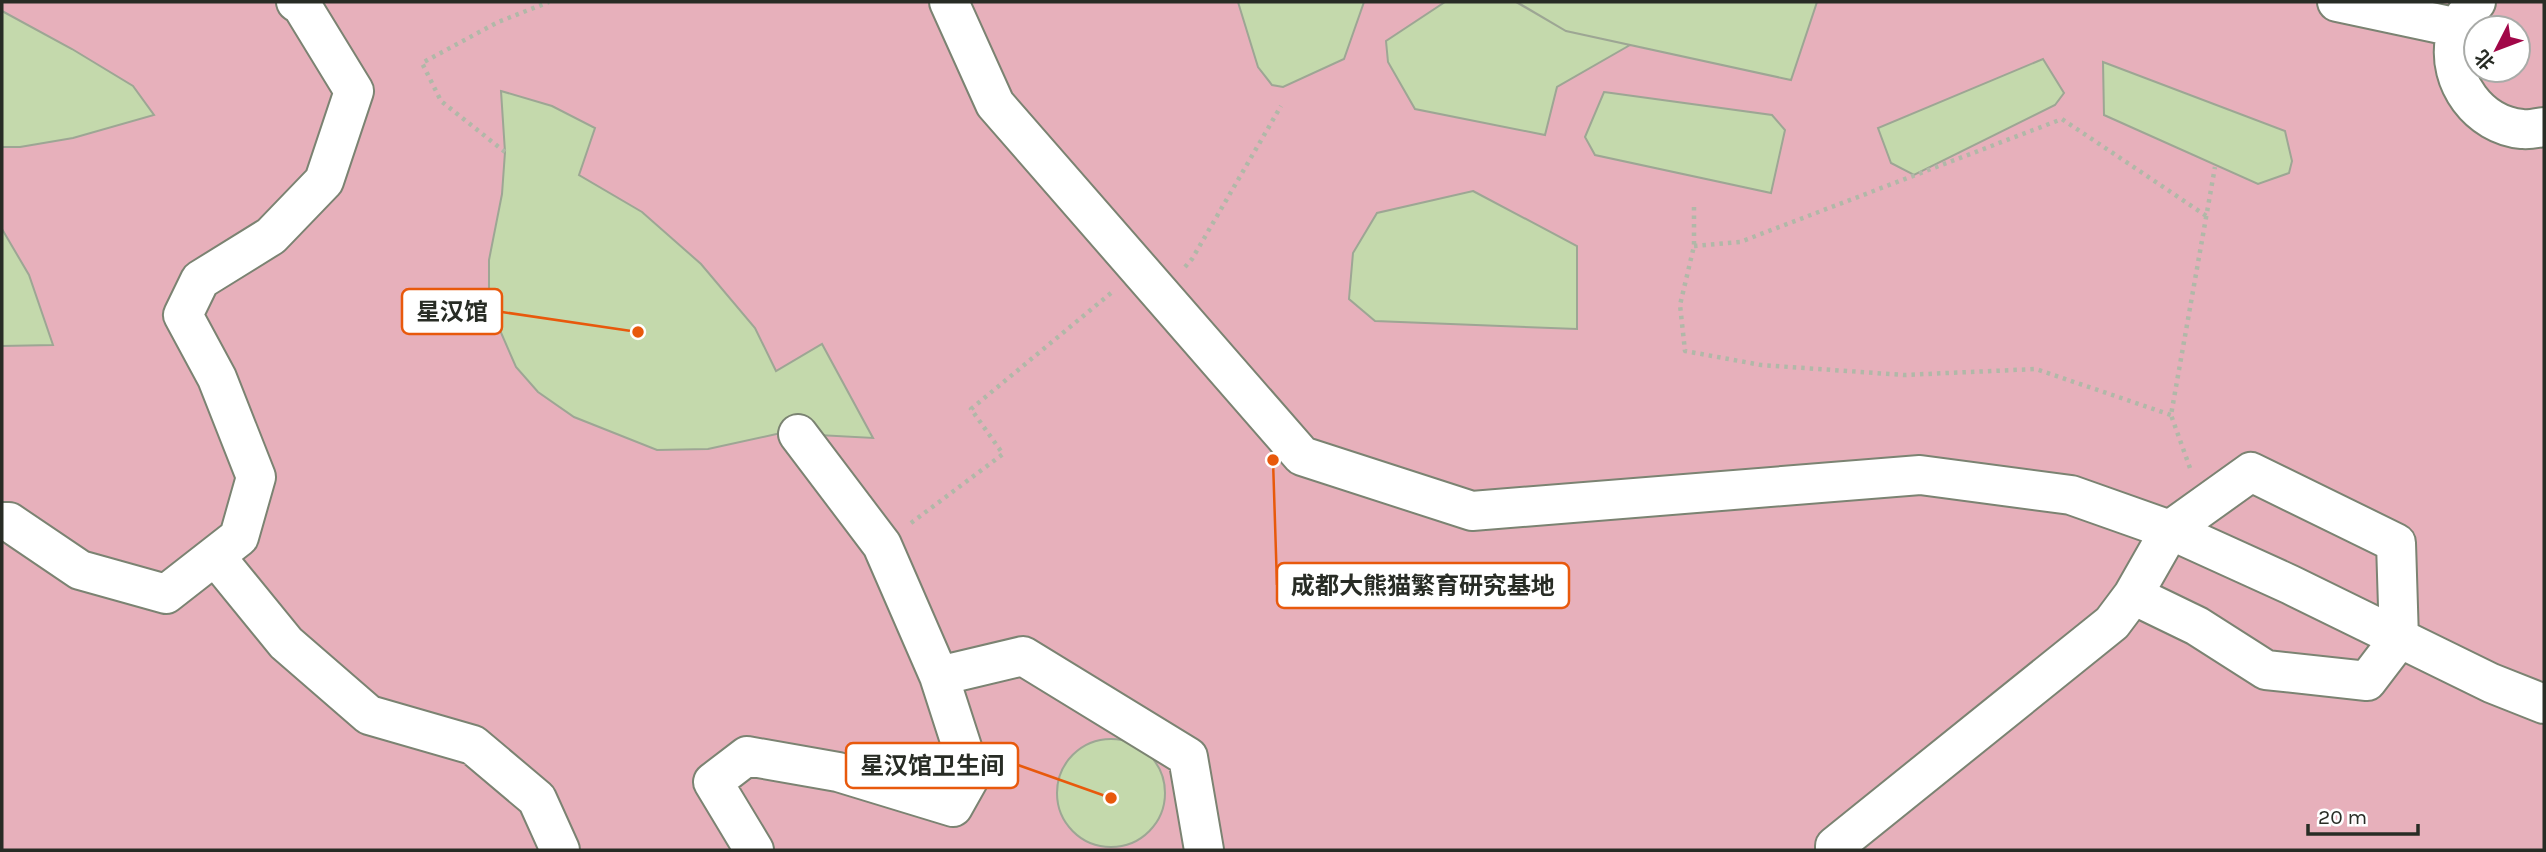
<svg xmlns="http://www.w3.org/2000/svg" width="2546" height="852" font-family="Karla,'Noto Sans SC',sans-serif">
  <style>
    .green { fill: #e7b0bb; fill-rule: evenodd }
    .building { fill: #c4d9ac; stroke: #9da694; stroke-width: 2 }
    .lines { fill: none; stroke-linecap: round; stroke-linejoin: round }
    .minor-casing { stroke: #7b8372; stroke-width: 42 }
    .path { stroke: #b1b8a8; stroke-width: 4.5; stroke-dasharray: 3.5 5; stroke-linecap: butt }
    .minor { stroke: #fff; stroke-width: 38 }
    .leader { fill: none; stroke: #e8590c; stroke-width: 2.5 }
    .callout-dot { fill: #e8590c; stroke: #fff; stroke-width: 2.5 }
    .callout { fill: #fff; stroke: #e8590c; stroke-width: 2.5 }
    .callout-label { font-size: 24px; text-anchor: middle; font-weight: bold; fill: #282c25 }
  </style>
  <rect width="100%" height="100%" fill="#eff8e4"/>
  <!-- green -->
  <path class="green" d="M2,2H2544V850H2ZM2476,28H2518V70H2476Z"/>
  <!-- building -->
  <path class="building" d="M1238,2H1364L1344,59L1283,87L1272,85L1258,67Z
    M1445,2H1517L1566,31L1630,45L1557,87L1545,135L1415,109L1388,62L1386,41Z
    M1516,2H1817L1791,80L1566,31Z
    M2,11L72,49L133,86L154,115L73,138L20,147H2Z
    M2043,59L2064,93L2055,105L1914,175L1891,163L1878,128Z
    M2103,62L2285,131L2292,161L2289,173L2258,184L2104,115Z
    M501,91L552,106L595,128L579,175L642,212L701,264L755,328L776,371L822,344L873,438L781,433L708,449L657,450L574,417L538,392L516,367L489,305V260L502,194L505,152Z
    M1604,92L1772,115L1785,130L1771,193L1595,155L1585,137Z
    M1473,191L1577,246V329L1375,321L1349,299L1353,253L1377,213Z
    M2,229L29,275L53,345L2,346Z
    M1057 793a54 54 0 1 1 108 0a54 54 0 1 1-108 0Z"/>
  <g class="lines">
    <!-- minor casing -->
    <g class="minor-casing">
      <path id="minor" d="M949,2L995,104L1302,456L1472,511L1920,475L2071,495L2170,530L2291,585L2491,683L2544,704
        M2337,2L2459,28
        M2476,2C2467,12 2457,25 2455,39C2447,82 2479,125 2522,129C2529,130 2537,128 2544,127
        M2,522H9L80,570L166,594L239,537L256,477L217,378L183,315L200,280L271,236L324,181L354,91L302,6L296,2
        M215,556L286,643L369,715L473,745L537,799L560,850
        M939,676L1023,656L1188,757L1204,850
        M754,850L713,782L747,756L838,772L953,807L971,775L939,676L882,545L798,434
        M1835,850V846L2112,623L2133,595L2170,530L2251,472L2396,543L2399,639L2367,681L2266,670L2197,626L2133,595"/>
    </g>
    <!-- path -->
    <path class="path" d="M505,152L441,101L422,63L498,22L549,2
      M1694,207V246L1680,305L1685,351L1761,365L1904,375L2036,369L2171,415
      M1694,246L1740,242L2062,119L2208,217
      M1185,267L1192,259L1281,106
      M2190,468L2171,415L2215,167
      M911,523L1003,454L971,409L1111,293"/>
    <!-- minor -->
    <use href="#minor" class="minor"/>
  </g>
  <!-- callouts -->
  <path class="leader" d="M638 332L502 312M1273 460L1277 585M1111 798L1018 765"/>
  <g class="callout-dot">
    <circle cx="638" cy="332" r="7"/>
    <circle cx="1273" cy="460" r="7"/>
    <circle cx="1111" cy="798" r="7"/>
  </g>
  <g class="callout">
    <rect x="402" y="289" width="100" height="45" rx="7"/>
    <rect x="1277" y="563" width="292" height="45" rx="7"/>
    <rect x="846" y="743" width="172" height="45" rx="7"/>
  </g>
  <g class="callout-label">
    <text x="452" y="320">星汉馆</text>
    <text x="1423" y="594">成都大熊猫繁育研究基地</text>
    <text x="932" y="774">星汉馆卫生间</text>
  </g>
  <!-- border -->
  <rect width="2546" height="852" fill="none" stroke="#282c25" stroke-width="7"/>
  <!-- north arrow -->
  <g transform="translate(2497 49) rotate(228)"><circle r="33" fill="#ffffff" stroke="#a9aba8" stroke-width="2"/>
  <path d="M0-5L12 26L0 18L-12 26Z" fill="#a10748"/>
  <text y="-10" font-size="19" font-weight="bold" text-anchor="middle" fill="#282c25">北</text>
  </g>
  <!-- scale -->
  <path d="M2308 824v10h110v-10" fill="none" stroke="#282c25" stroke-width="3.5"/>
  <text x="2318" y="824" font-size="21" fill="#282c25" stroke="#ffffff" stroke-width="5" paint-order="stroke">20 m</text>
</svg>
